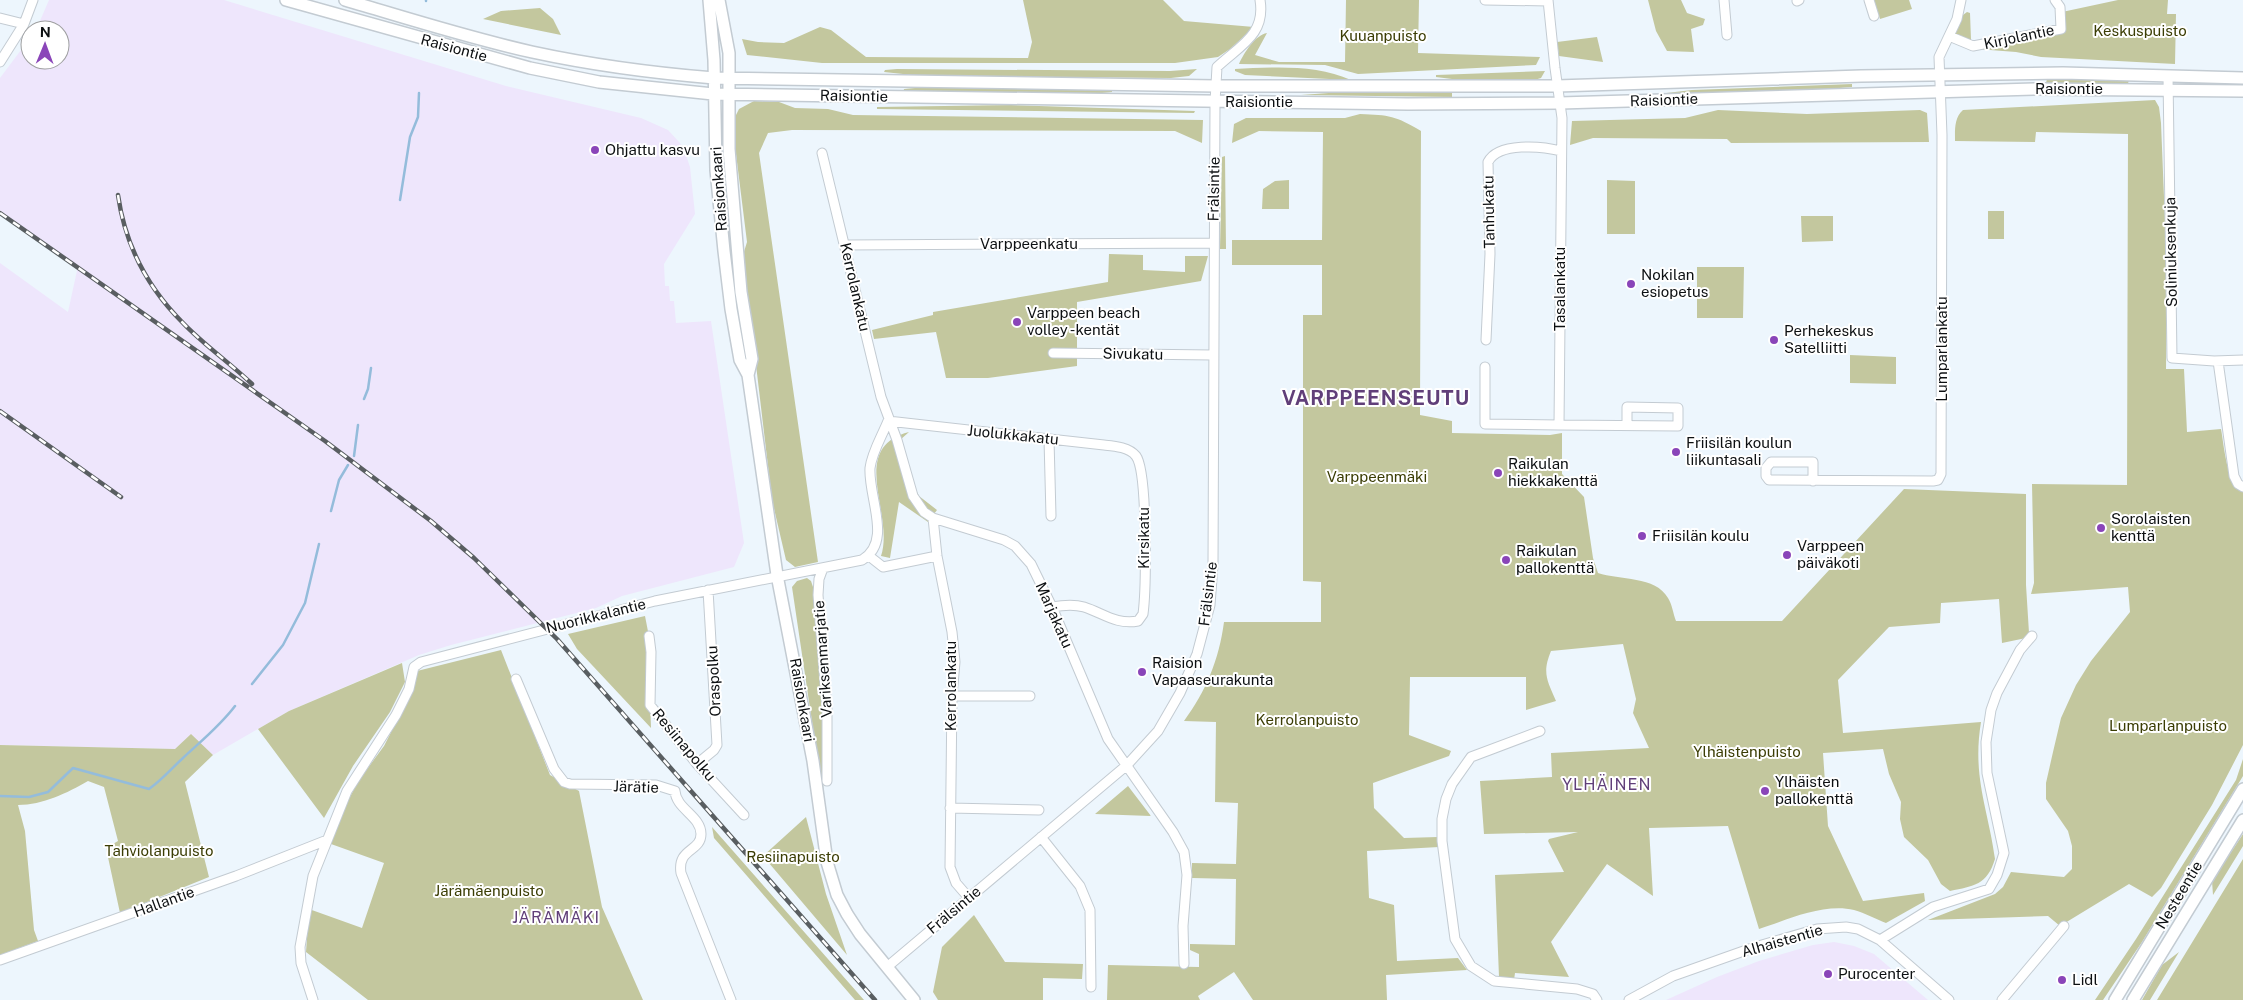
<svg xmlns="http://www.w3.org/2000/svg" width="2243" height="1000" font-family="'Public Sans',sans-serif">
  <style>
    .industrial { fill: #eee6fc }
    .green { fill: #c3c79e }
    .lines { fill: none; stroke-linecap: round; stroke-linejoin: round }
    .stream { stroke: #94bcdb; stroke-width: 2.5 }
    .minor-casing { stroke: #c3cbd2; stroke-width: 11 }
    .major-casing { stroke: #c3cbd2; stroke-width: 14 }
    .minor { stroke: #fff; stroke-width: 9 }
    .major { stroke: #fff; stroke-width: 11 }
    .rail-casing { stroke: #595e61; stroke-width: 4.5 }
    .rail { stroke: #fff; stroke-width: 2.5; stroke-dasharray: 8; stroke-linecap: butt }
    .poi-dot { fill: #8a45b9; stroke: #fff; stroke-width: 2 }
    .labels { text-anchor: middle; stroke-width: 4; stroke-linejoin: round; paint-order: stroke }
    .park-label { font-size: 15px; fill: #3b3d04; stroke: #fff }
    .street-label { font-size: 15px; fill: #0d1012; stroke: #fff }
    .poi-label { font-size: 15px; fill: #0d1012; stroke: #fff; text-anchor: start }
    .neighbourhood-label { font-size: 16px; letter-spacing: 1px; fill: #603f79; stroke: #fff }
    .district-label { font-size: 20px; font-weight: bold; letter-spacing: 1px; fill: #603f79; stroke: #fff }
  </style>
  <rect width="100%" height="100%" fill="#edf6fd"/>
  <!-- industrial -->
  <path class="industrial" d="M49,0H224L506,86L641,118L668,130L680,143L686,155L690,167L695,214L664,264L665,286H669L670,301H674L676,323L711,321L744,543L734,567L622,596L596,608L451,645L419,655L289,711L213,755L191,735L175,749L0,745V263L68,312L78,266L0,211V78L30,38V60H60V30H36Z
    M1834,942L1854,946L1874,954L1928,1000H1666L1717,977L1759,961L1813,945Z"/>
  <!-- green -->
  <path class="green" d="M1023,0H1163L1184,21L1254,27L1230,49L1218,57L1175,63H822L747,55L742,39L758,42L784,43L820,27L831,30L866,57L1028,58L1032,42Z
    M1346,0H1419L1418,53L1540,57L1536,65L1358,74L1325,65L1239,64C1244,53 1255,35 1267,33L1255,55L1279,62H1345Z
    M1648,0H1681L1687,13L1705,19L1703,25L1691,29L1694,52L1667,51L1656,31Z
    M1874,0H1909L1912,9L1880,19Z
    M2118,0H2168L2167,14H2176L2175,64L2041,57L2016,52L1977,49L2066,31L2062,12Z
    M540,8L553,19L561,35L483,19L501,11Z
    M1967,12L1970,13L1971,40L1969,42L1955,34L1963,15Z
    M1597,37L1603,62L1559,56L1557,42Z
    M897,69L1170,71L1197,69L1189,76L1171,78L922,76L884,72L885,70Z
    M1235,69C1272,67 1317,64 1351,80L1245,75L1235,71Z
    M1545,71L1541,78L1531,81L1460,80L1436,77V75Z
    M2047,79H2129L2128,84L2046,83Z
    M1852,84V87L1802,91L1641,96L1692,90Z
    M926,87L1112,89V92L1092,94L903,93L904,89Z
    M1356,91L1452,93V97L1301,95Z
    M2155,100L2159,107L2161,123L2167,271L2166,369H2184L2187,432L2221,429C2224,445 2227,487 2243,491V745L2212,805L2161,888L2152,897L2129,884L2060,926L2048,916L1928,920L1995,894L2003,887L2011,872L2064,877L2072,869V846L2068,831L2046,799V783L2053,752L2061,718L2076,685L2091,661L2130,612L2128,587L2031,594L2034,583L2032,484L2127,485L2128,134L2036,132L2035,142L1955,141C1955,130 1954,118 1963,110Z
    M754,101L779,102L795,108L828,109L853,115L1203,120L1202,143L1175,131L792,130L768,133L759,153L818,562L795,567L786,560L772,500L743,255L747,242L734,138L735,117L739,109Z
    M1011,105L1195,111L1194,113L877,109V107Z
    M1718,110L1807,114L1920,110L1927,113L1929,142L1731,143L1727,139L1593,138L1570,145L1572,121L1685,118Z
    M1360,114C1389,115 1396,116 1421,131L1420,415L1452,421V433L1550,435L1562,433V474L1584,497L1593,558L1598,573C1619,580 1656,576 1668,598C1672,604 1673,613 1676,621H1782L1904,489L2026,494V585L2029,633L2026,638L2002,643L1999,599L1941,603L1940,623L1889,627L1838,680L1843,733L1981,722C1972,777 1988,808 1995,859C1987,885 1974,886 1950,891L1941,884L1928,860L1904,837L1900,819L1901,802L1889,774L1883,749L1823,753L1828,826L1863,901L1924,893L1925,901L1886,923C1876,919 1865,913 1854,910C1823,903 1787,920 1759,929L1728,826L1649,828L1653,896L1607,864L1551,942L1569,977L1515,973L1514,980L1499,977L1495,875L1564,872L1548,841L1549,839L1578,832L1484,834L1480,781L1552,777L1551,753L1649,748L1633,713L1636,699L1623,644L1551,651C1542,673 1547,680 1556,701L1526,710V677H1410L1409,735L1451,751L1449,756L1373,783L1374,808L1404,838L1438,837L1439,847L1367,851L1369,898L1394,905L1397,961L1458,958L1467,970L1386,975L1387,1000H1253L1234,972L1198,996L1200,1000H1107L1108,965L1199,967V954L1190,950V944L1235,945L1236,879L1192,878V863L1236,864L1238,803L1215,802L1216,722L1184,721C1206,691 1219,660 1224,622H1321V582L1303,581V315H1322V265H1232V240H1322L1323,132L1259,131L1232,143L1234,124L1246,118H1345Z
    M1225,156L1226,249H1220L1222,157Z
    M1289,180V209H1262L1263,189L1275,181Z
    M1607,180L1635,181V234H1607Z
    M1988,211H2004V239H1988Z
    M1801,216H1833V241L1802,242Z
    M1109,254L1143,255V270L1185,272V256H1208L1201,281L1077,302V366L988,378H946L936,332L874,339L872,330L933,315V312L1108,282Z
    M1697,267H1744L1743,318H1697Z
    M1850,355L1896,357V384L1850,383Z
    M909,432L900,440L913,484L919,496L937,510L928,522L899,502L890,558L881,556C895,515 847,448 909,432Z
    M807,578L811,581L814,590L824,744L823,796L792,587L797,581Z
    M645,616L652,652L650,699L651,728L577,649L568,634Z
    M501,650L550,775L579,791L602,907L643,1000H368L306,952L309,909L362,928L384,863L331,844L344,808L359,780L384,746L411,693L417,671Z
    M402,663L405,682L390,712L353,766L324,818L258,729L289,711Z
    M191,734L213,755L185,782L209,877L120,913L106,848L118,841L104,787L88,781C67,793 43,805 18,805L25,831L34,930L38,941L0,955V745L175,749Z
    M2243,759V776L2142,942L2103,1000H2095L2136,939L2236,780Z
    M1128,786L1151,816L1095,814Z
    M806,817L826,894L847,955L763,856Z
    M712,827L864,1000H855L714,838Z
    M2243,834V846L2213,895L2212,881Z
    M2243,859V1000H2157Z
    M974,915L1005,962L1083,964L1082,979L1043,978V1000H938L933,992L942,947Z
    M2179,952L2150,1000H2142L2162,965Z"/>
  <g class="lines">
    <!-- stream -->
    <path class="stream" d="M426,1V0
      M400,200L410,137L418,117L419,93
      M364,399L368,389L371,368
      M354,456L358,425
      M331,511L339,480L348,465
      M252,684L283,645L305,603L319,544
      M0,796L29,797L48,792L73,768L149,789C162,780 171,769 183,758C201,741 220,726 235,706"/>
    <!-- minor casing -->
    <g class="minor-casing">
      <path id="minor" d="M1485,0L1548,1
        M1548,0L1555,68L1562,118L1559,425L1678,426V408L1627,407V425
        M1724,0L1727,35
        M1869,0L1874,16
        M1797,1L1799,0
        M0,18L24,24
        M1949,36L1973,46L2061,29L2060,7L2055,0
        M0,62L24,24L33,0
        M2168,76L2172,358L2214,361L2243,360
        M822,153L881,397L897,440L913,496L924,512L933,518L937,556L952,632L955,662L952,696L950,867L956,883L969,898
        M845,245L1213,243
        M1486,340L1490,254L1488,162C1498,142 1542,146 1561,151
        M1053,353L1212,355
        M2218,361L2234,476L2238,484L2243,487
        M1485,367V424L1559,425
        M1049,439L1051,516
        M1813,481V462H1771L1766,468V476L1769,480L1933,481L1938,480L1941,474L1942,135L1939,57L1957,19L1961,0
        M933,518L1004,540L1015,546L1031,564L1052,607L1108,739L1173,832L1184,852L1187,875L1183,926L1184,964
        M869,556L883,567L937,556
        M823,568L819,579L818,595L827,709V781
        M649,636L651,652L650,705L697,764L744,815
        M516,679L554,769L564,782L570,784L656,785L675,791C676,809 701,816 701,834C701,852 677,848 681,873L731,1000
        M952,696H1030
        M1540,731L1471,757L1452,784L1446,799L1442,819V841L1455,939L1471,966L1494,981L1577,989L1593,994L1597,1000
        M697,764L714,750L717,745L708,590
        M950,808L1039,810
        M1041,837L1080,886L1090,910L1091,987
        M1880,940L1933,907L1989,889L1997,875L2004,853L1987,773L1986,742L1991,710L1997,693L2020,650L2032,636
        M0,960L236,876L327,840
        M887,967L1127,765L1158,731L1180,693L1197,654L1210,605L1213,565L1215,102L1217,67C1239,46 1266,35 1260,0
        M313,1000L301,963L300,947L313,876L347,791L396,715L409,689L414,667L421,662L655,601L862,560C893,542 868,497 870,468C872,452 882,436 888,421L1104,445C1114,446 1129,447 1136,456C1148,472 1146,591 1143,614L1138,621C1116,625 1103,613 1084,607C1074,604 1063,605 1052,607
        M1629,1000L1673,976L1755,947L1817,929L1846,927L1858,929L1880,940L1949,1000
        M2002,1000L2064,926"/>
    </g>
    <!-- major casing -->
    <g class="major-casing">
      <path id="major" d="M286,0L530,68L599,82L713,94L1408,104L1560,103L2036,89L2243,91
        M345,0C407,18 469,38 532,52C592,65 653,73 714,78L1216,86H1557L1861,76L2063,73L2243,78
        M709,0L714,60L716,170L724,251L731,309L740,360L748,375L777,575L813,761L827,862L837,895L847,914L860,934L914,1000
        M719,0L729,53V149L741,292L752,359L748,375
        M2115,1000L2243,789
        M2133,1000L2243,820"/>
    </g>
    <!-- minor -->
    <use href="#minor" class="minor"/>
    <!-- major -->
    <use href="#major" class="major"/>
    <!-- rail casing -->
    <g class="rail-casing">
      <path id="rail" d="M118,195C125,245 147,287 183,323C204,345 230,363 252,384
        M0,213L325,441L431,521L474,558L557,639L875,1000
        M0,411L121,497"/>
    </g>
    <!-- rail -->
    <use href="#rail" class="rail"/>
  </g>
  <!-- markers -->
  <g class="poi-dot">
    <circle cx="595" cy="150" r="5"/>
    <circle cx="1631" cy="284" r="5"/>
    <circle cx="1017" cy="322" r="5"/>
    <circle cx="1774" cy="340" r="5"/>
    <circle cx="1676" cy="452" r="5"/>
    <circle cx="1498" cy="473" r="5"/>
    <circle cx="2101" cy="528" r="5"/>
    <circle cx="1642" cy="536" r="5"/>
    <circle cx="1787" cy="555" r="5"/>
    <circle cx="1506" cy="560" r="5"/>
    <circle cx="1142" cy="672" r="5"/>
    <circle cx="1765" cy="791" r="5"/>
    <circle cx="1828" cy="974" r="5"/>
    <circle cx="2062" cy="980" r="5"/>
  </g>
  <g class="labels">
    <!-- park labels -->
    <g class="park-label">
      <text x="2140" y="36">Keskuspuisto</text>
      <text x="1383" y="41">Kuuanpuisto</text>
      <text x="1377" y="482">Varppeenmäki</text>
      <text x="1307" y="725">Kerrolanpuisto</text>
      <text x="2168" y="731">Lumparlanpuisto</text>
      <text x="1747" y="757">Ylhäistenpuisto</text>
      <text x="159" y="856">Tahviolanpuisto</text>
      <text x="793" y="862">Resiinapuisto</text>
      <text x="489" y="896">Järämäenpuisto</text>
    </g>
    <!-- street labels -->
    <g class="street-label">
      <text transform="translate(2019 37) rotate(-12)" y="5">Kirjolantie</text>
      <text transform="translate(454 48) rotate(15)" y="5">Raisiontie</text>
      <text x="2069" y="94">Raisiontie</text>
      <text transform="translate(854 96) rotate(1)" y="5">Raisiontie</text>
      <text transform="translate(1664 100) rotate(-2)" y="5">Raisiontie</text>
      <text x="1259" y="107">Raisiontie</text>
      <text transform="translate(719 189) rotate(-94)" y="5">Raisionkaari</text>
      <text transform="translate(1214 189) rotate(-89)" y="5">Frälsintie</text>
      <text transform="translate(1489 212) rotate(-91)" y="5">Tanhukatu</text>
      <text x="1029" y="249">Varppeenkatu</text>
      <text transform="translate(2171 252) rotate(-91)" y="5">Soliniuksenkuja</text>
      <text transform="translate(855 287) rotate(77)" y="5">Kerrolankatu</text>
      <text transform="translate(1560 289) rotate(-90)" y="5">Tasalankatu</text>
      <text transform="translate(1942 349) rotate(-90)" y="5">Lumparlankatu</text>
      <text transform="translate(1133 354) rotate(1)" y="5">Sivukatu</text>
      <text transform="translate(1013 435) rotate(6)" y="5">Juolukkakatu</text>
      <text transform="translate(1144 538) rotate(-90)" y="5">Kirsikatu</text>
      <text transform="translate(1208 594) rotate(-83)" y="5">Frälsintie</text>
      <text transform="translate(1054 615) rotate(66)" y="5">Marjakatu</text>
      <text transform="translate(596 616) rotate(-14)" y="5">Nuorikkalantie</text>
      <text transform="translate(823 659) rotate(-94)" y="5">Variksenmarjatie</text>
      <text transform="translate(714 681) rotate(-93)" y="5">Oraspolku</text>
      <text transform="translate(951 686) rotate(-90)" y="5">Kerrolankatu</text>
      <text transform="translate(802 700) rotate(80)" y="5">Raisionkaari</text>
      <text transform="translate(684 745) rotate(50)" y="5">Resiinapolku</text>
      <text transform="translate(636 787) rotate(2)" y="5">Järätie</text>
      <text transform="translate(2179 895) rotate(-59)" y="5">Nesteentie</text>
      <text transform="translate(164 902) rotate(-20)" y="5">Hallantie</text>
      <text transform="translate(954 910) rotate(-40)" y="5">Frälsintie</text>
      <text transform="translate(1782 941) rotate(-16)" y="5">Alhaistentie</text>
    </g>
    <!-- poi labels -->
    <g class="poi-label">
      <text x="605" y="155">Ohjattu kasvu</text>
      <text x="1641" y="280">Nokilan<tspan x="1641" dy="17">esiopetus</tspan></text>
      <text x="1027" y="318">Varppeen beach<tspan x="1027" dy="17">volley -kentät</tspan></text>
      <text x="1784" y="336">Perhekeskus<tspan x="1784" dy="17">Satelliitti</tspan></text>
      <text x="1686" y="448">Friisilän koulun<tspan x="1686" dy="17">liikuntasali</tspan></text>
      <text x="1508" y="469">Raikulan<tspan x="1508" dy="17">hiekkakenttä</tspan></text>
      <text x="2111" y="524">Sorolaisten<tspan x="2111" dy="17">kenttä</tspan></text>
      <text x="1652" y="541">Friisilän koulu</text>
      <text x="1797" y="551">Varppeen<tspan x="1797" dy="17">päiväkoti</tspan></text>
      <text x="1516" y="556">Raikulan<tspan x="1516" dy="17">pallokenttä</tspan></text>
      <text x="1152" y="668">Raision<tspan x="1152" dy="17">Vapaaseurakunta</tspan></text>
      <text x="1775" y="787">Ylhäisten<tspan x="1775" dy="17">pallokenttä</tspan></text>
      <text x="1838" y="979">Purocenter</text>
      <text x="2072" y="985">Lidl</text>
    </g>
    <!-- neighbourhood labels -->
    <g class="neighbourhood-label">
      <text x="1607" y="790">YLHÄINEN</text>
      <text x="556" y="923">JÄRÄMÄKI</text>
    </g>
    <!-- district labels -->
    <g class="district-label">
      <text x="1376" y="405">VARPPEENSEUTU</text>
    </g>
  </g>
  <!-- north arrow -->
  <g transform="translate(45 45) rotate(1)"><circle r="24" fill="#ffffff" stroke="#9e9fa0"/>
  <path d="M0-4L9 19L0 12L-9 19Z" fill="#8a45b9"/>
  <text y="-8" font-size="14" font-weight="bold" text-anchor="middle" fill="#0d1012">N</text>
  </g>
</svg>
